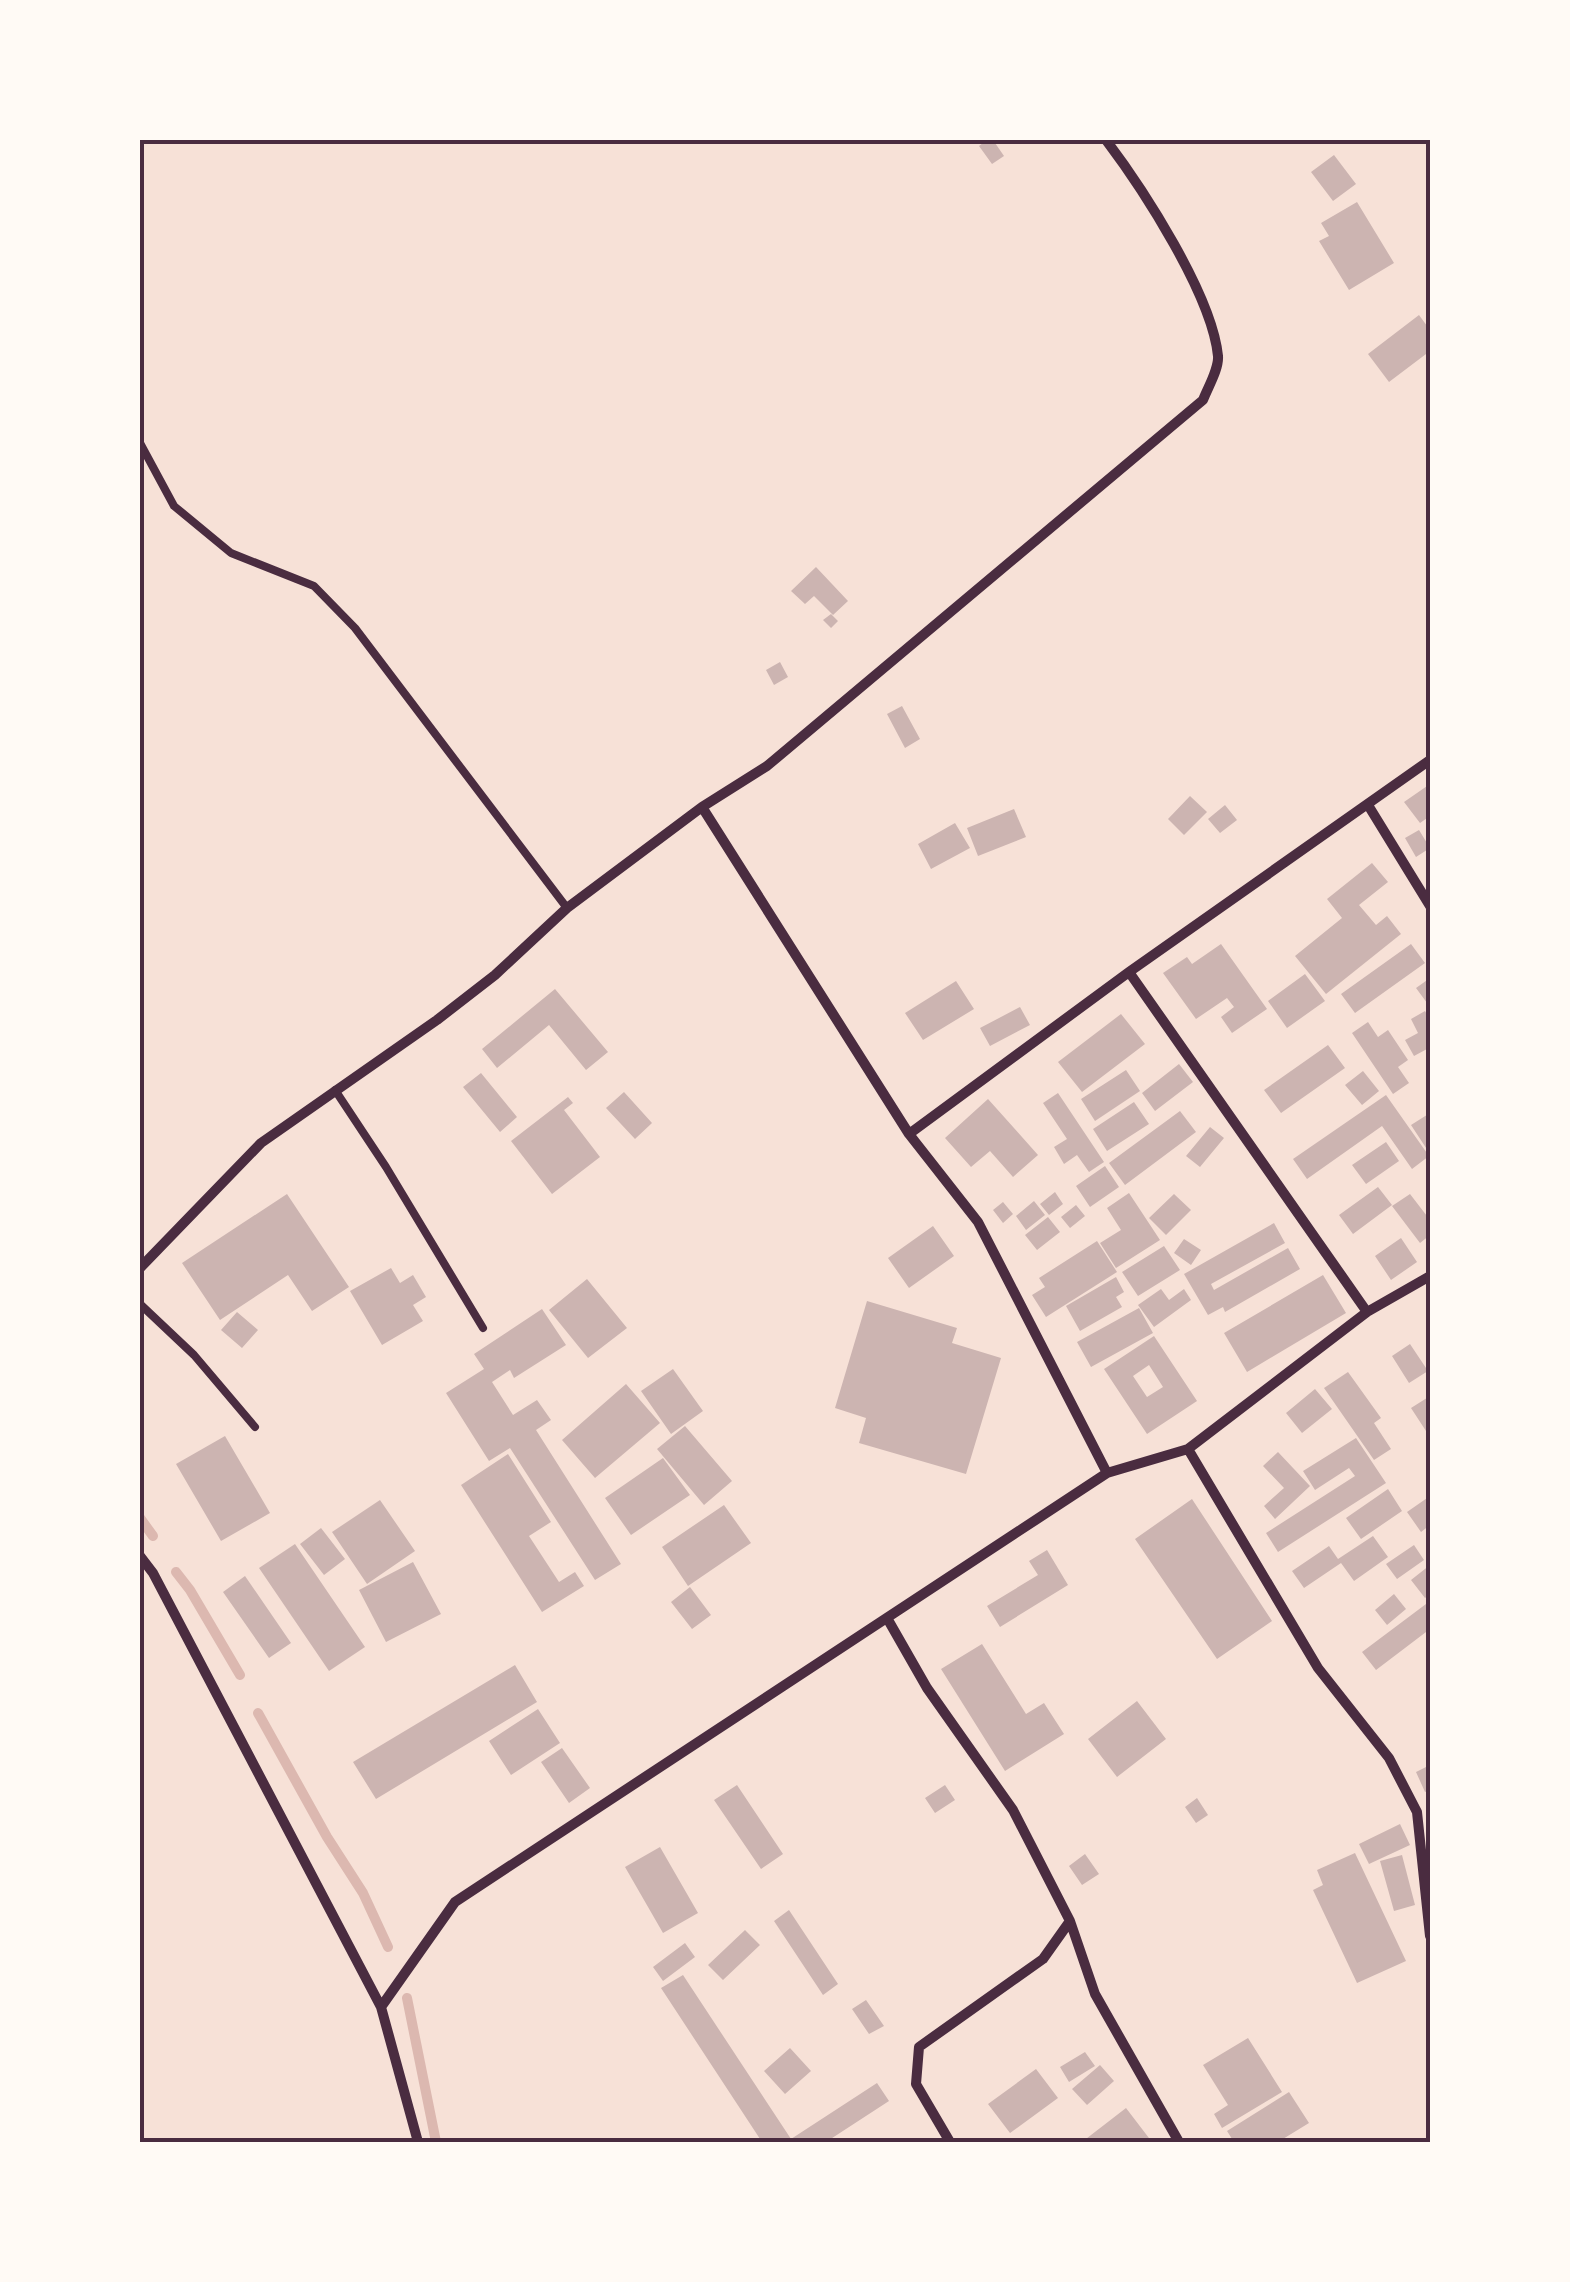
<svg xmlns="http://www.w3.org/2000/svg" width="1570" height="2282" font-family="'Public Sans',sans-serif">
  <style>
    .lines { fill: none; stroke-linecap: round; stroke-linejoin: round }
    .stream { stroke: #dcb8b0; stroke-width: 10 }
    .building { fill: #ccb4b1; fill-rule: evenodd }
    .service { stroke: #4a2c40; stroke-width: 8 }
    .minor { stroke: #4a2c40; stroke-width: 10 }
    .neatline { fill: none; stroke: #4a2c40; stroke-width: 4 }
  </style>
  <rect width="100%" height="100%" fill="#f7e1d7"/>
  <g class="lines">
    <!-- stream -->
    <path class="stream" d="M140,1518L153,1536
      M176,1572L190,1590L240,1675
      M258,1713L327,1837L363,1893L388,1947
      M407,1998L436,2142"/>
  </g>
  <!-- building -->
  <path class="building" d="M987,140H993L1004,156L992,164L979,146Z
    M1334,155L1356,184L1333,201L1311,172Z
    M1357,202L1394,263L1349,290L1319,241L1329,236L1321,223Z
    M1419,315L1430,330V351L1389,382L1368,354Z
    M816,567L848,601L833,615L814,596L805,604L791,591Z
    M831,614L838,621L831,628L823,620Z
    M780,662L788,677L774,685L766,670Z
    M902,706L920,739L905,748L887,714Z
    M1430,784V816L1420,823L1404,802Z
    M1190,796L1207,812L1184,835L1168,819Z
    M1225,805L1237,820L1220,833L1208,819Z
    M1014,809L1026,837L978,856L967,828Z
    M955,823L970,848L931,869L918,844Z
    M1419,830L1430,848L1416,857L1405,838Z
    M1372,863L1388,882L1359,905L1376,925L1387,916L1401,934L1326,994L1295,956L1342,918L1327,899Z
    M1221,944L1267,1009L1232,1033L1221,1017L1234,1007L1227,998L1196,1019L1163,973L1187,957L1192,964Z
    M1411,944L1425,963L1355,1013L1341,994Z
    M1305,974L1325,1001L1287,1028L1268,1001Z
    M1430,978V1007L1416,988Z
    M956,981L974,1009L923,1040L905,1013Z
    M555,989L608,1052L586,1070L549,1025L497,1068L482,1049Z
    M1020,1007L1030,1025L990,1046L980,1028Z
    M1425,1011L1430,1020V1054L1427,1049L1414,1056L1405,1040L1418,1033L1411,1019Z
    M1121,1014L1145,1044L1082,1092L1058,1062Z
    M1368,1022L1378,1037L1388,1030L1408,1060L1398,1067L1409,1083L1393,1094L1352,1033Z
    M1328,1045L1345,1068L1281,1113L1264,1090Z
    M1179,1064L1193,1082L1155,1111L1142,1093Z
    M1126,1070L1140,1091L1095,1121L1081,1099Z
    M1363,1071L1379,1091L1362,1105L1345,1085Z
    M481,1073L517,1117L500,1132L463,1087Z
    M624,1092L652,1123L635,1139L606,1108Z
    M1058,1093L1104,1162L1089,1172L1077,1155L1064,1164L1054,1147L1067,1139L1043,1103Z
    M1386,1095L1429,1156L1412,1169L1382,1126L1307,1179L1293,1159Z
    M568,1097L573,1103L564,1110L600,1157L552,1194L511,1141Z
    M988,1099L1038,1155L1013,1177L990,1151L971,1167L945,1138Z
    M1134,1102L1149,1124L1107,1151L1093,1129Z
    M1180,1111L1196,1132L1125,1185L1109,1163Z
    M1430,1113V1154L1411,1125Z
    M1210,1127L1224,1138L1200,1167L1186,1156Z
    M1386,1142L1399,1161L1366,1184L1352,1165Z
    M1105,1166L1119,1187L1090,1207L1076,1186Z
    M1378,1187L1392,1205L1353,1234L1339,1215Z
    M1055,1192L1063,1204L1049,1215L1040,1204Z
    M1129,1193L1160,1240L1116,1268L1100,1243L1121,1230L1107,1208Z
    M287,1194L349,1287L312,1311L288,1275L220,1320L182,1263Z
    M1174,1194L1191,1210L1166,1235L1149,1218Z
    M1410,1194L1430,1220V1235L1420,1243L1392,1206Z
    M1034,1201L1045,1215L1026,1230L1016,1216Z
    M1003,1202L1013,1214L1003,1223L993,1210Z
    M1076,1205L1085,1216L1070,1228L1061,1217Z
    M1048,1217L1060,1232L1037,1250L1025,1235Z
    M1274,1223L1285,1243L1211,1284L1214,1290L1288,1248L1300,1269L1225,1312L1223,1307L1208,1315L1184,1274Z
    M933,1226L954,1256L909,1288L888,1258Z
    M1401,1238L1417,1262L1391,1280L1375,1256Z
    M1184,1239L1201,1250L1191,1265L1174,1253Z
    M1097,1241L1117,1272L1046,1317L1032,1295L1045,1287L1039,1278Z
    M1164,1246L1180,1270L1138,1296L1122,1272Z
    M391,1268L400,1283L413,1275L426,1297L413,1305L423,1321L382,1345L350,1291Z
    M1323,1275L1346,1313L1247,1372L1224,1333Z
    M1116,1277L1124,1292L1116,1297L1122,1307L1080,1331L1066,1306Z
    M587,1279L627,1328L588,1358L549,1310Z
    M1161,1289L1169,1300L1184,1289L1191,1300L1154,1327L1138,1305Z
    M867,1301L957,1328L952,1343L1001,1358L966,1474L859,1443L866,1418L835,1408Z
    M1139,1308L1153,1333L1091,1367L1077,1342Z
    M542,1309L566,1345L514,1378L510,1370L492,1382L513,1415L537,1400L551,1420L536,1430L621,1564L595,1580L510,1448L489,1461L446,1393L484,1369L474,1354Z
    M237,1312L258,1330L242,1348L221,1330Z
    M1154,1336L1197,1401L1147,1434L1104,1369ZM1149,1365L1163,1387L1147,1397L1133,1376Z
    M1410,1344L1428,1371L1409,1383L1392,1356Z
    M673,1369L703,1411L671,1434L641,1391Z
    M1348,1372L1381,1418L1374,1423L1391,1449L1374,1460L1324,1388Z
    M626,1384L660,1423L595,1478L562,1440Z
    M1315,1389L1332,1409L1302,1433L1286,1413Z
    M1430,1396V1428L1426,1431L1411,1408Z
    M685,1426L732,1481L704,1505L657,1449Z
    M225,1436L270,1513L221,1541L176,1464Z
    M1356,1438L1386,1483L1278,1552L1266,1533L1355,1476L1349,1468L1315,1490L1303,1471Z
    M1278,1452L1310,1486L1275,1519L1264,1506L1284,1488L1263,1466Z
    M508,1454L551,1522L529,1536L559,1582L575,1572L584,1586L542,1612L461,1485Z
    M663,1458L690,1495L631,1535L605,1498Z
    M1388,1489L1402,1511L1361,1539L1346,1518Z
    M1430,1496V1525L1421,1532L1407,1512Z
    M1192,1499L1272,1621L1217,1659L1135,1539Z
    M380,1500L415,1551L367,1584L332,1532Z
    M724,1505L751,1543L688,1586L662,1547Z
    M321,1528L345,1559L324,1575L300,1544Z
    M1373,1536L1388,1557L1354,1581L1341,1563L1304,1588L1292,1571L1329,1546L1338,1559Z
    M295,1544L365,1647L329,1671L259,1568Z
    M1414,1545L1424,1560L1397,1579L1386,1564Z
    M1047,1550L1068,1585L1000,1627L987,1606L1038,1575L1029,1561Z
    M413,1562L441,1614L386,1642L359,1590Z
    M1430,1565V1594L1425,1598L1411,1580Z
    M245,1576L291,1643L269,1658L223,1592Z
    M690,1587L711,1615L692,1629L671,1602Z
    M1394,1594L1406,1609L1387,1625L1375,1610Z
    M1430,1601V1629L1376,1670L1362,1652Z
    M982,1644L1026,1714L1044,1703L1064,1734L1005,1771L941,1669Z
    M515,1665L537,1702L376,1799L353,1762Z
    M1137,1701L1166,1739L1117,1777L1088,1739Z
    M538,1709L560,1743L511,1775L489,1741Z
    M562,1748L590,1788L569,1803L541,1762Z
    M1430,1765V1790L1425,1792L1416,1772Z
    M737,1785L783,1854L761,1869L714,1800Z
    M945,1785L955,1800L935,1813L925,1798Z
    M1197,1798L1208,1815L1196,1823L1185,1807Z
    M1400,1824L1410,1845L1369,1864L1359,1844Z
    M660,1847L698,1913L663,1933L625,1867Z
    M1355,1853L1406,1961L1357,1983L1313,1890L1323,1885L1317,1870Z
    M1085,1854L1099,1874L1082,1885L1069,1866Z
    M1402,1855L1415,1905L1394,1911L1380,1861Z
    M789,1910L838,1984L823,1995L774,1921Z
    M745,1930L760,1945L723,1980L708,1965Z
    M685,1943L695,1957L663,1981L653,1967Z
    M683,1975L791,2139L877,2083L889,2101L826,2142H762L661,1988Z
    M866,2000L884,2026L869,2034L852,2009Z
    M1248,2038L1282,2092L1222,2128L1214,2114L1228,2105L1203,2065Z
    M790,2048L811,2071L785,2094L764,2071Z
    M1085,2052L1095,2066L1069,2082L1060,2067Z
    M1100,2065L1114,2081L1087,2105L1072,2089Z
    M1036,2069L1058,2098L1010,2133L988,2104Z
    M1289,2092L1309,2123L1278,2142H1234L1227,2131Z
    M1126,2108L1152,2142H1082Z"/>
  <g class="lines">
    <!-- service -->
    <path class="service" d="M140,443L174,506L231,553L314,586L355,628L567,908
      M335,1090L386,1167L483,1328
      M140,1304L194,1355L255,1427"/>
    <!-- minor -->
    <path class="minor" d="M1368,805L1430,906
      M702,807L909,1134
      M1129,972L1367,1312
      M140,1268L261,1143L437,1020L495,975L567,908L702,807L767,766L1203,400C1208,387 1219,369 1218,356C1212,295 1143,189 1106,140
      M1188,1449L1367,1312L1430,1276
      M1107,1473L978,1222L909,1134L1129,972L1430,760
      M140,1556L153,1573L381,2007L418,2142
      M887,1618L927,1688L1013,1810L1070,1921L1043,1959L919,2047L916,2084L950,2142
      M1070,1921L1095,1994L1179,2142
      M381,2007L455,1902L1107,1473L1188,1449L1318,1668L1389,1758L1417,1812L1430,1936"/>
  </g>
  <!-- border -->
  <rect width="1570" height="2282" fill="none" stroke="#fffaf5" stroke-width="285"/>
  <rect x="142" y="142" width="1286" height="1998" class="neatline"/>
</svg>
